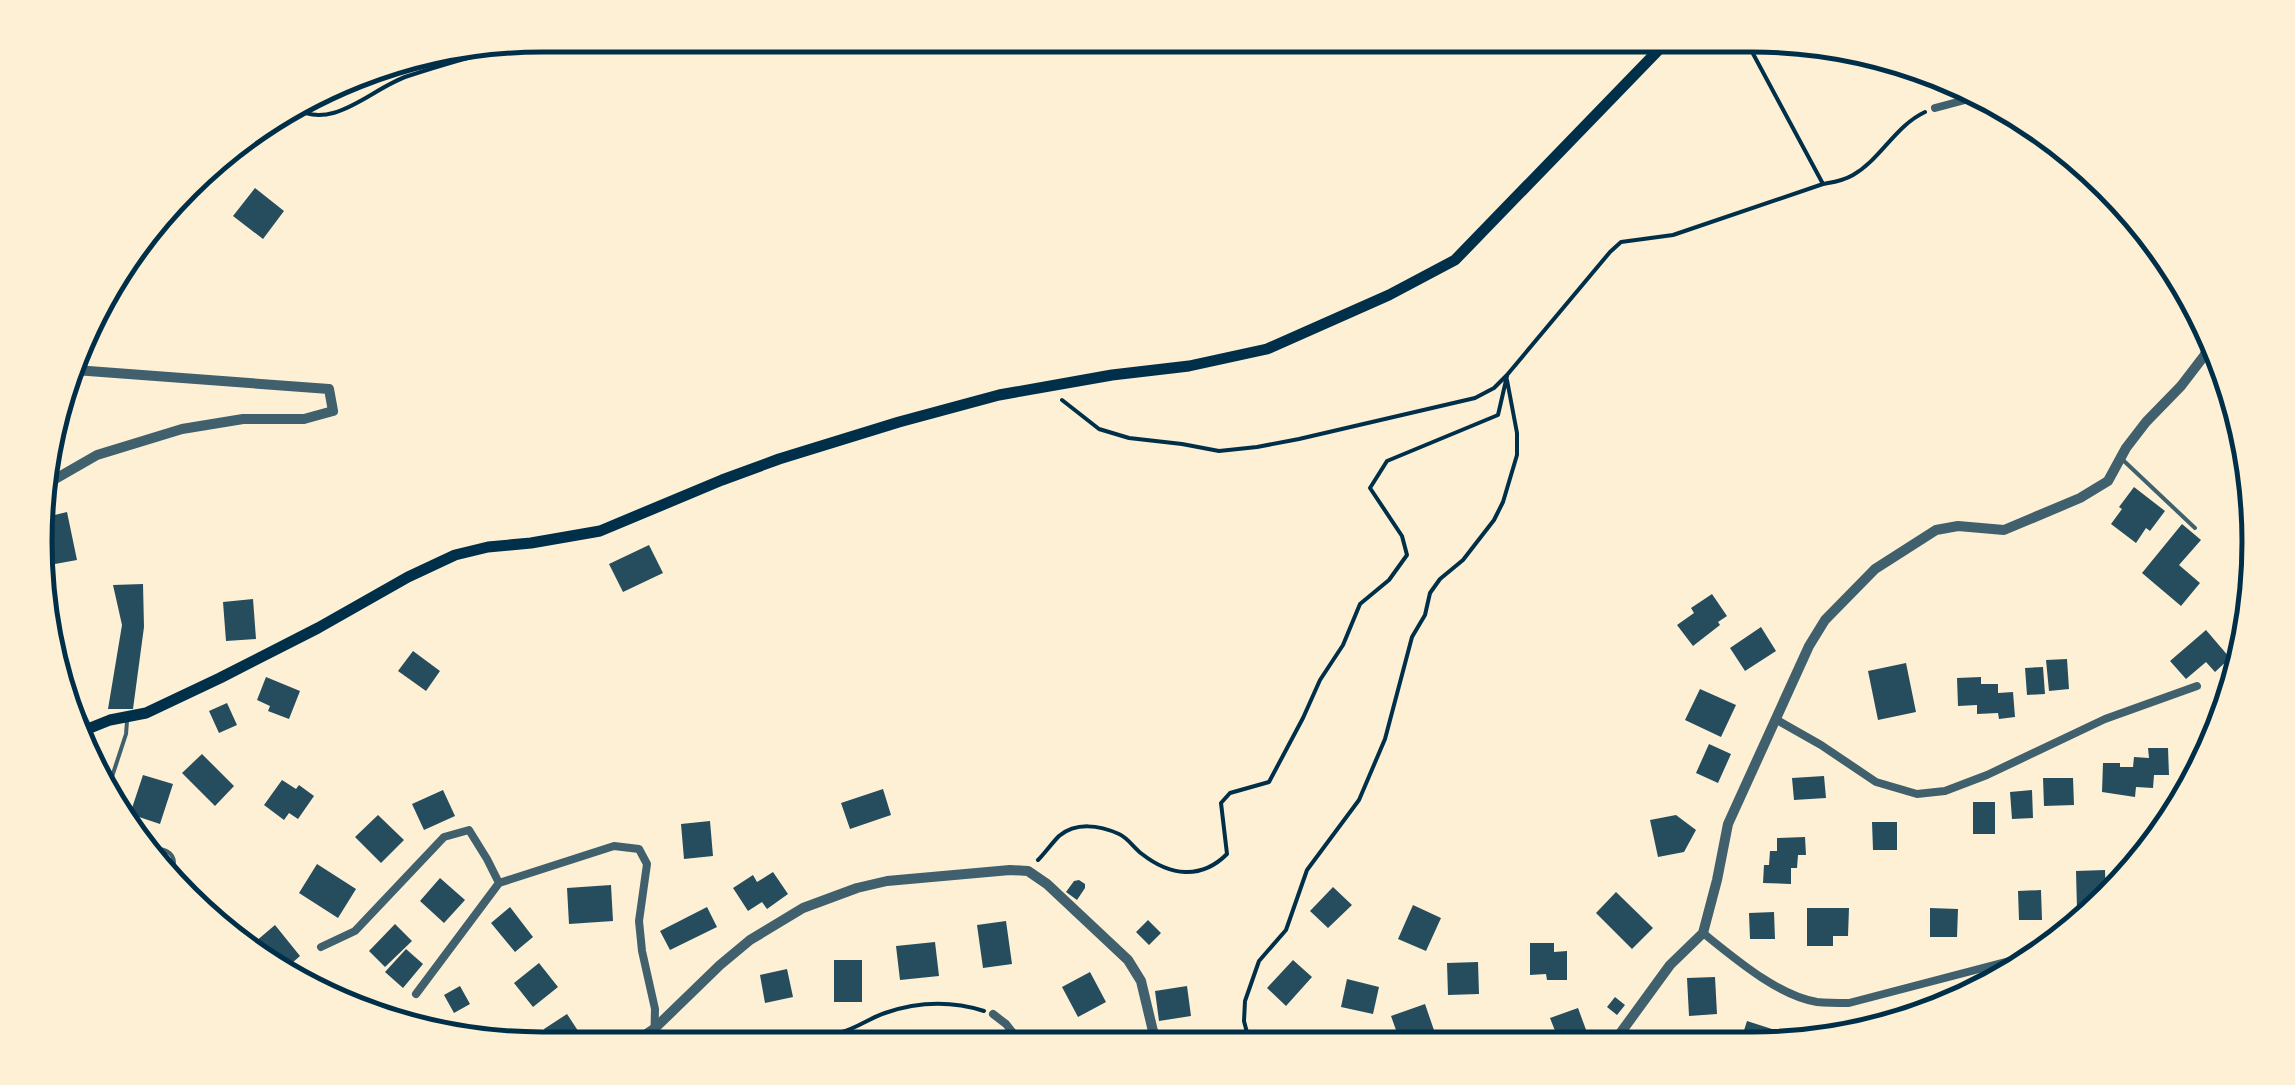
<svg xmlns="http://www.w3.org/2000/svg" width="2295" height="1085" font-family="'Alegreya Sans',sans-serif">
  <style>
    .building { fill: #264d5e }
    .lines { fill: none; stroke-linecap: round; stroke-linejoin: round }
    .path { stroke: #003049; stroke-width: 4 }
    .service { stroke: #3f606c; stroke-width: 4 }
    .minor { stroke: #3f606c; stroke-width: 8 }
    .tertiary { stroke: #3f606c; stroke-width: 10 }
    .secondary { stroke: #003049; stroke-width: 11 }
    .rim { fill: none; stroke: #003049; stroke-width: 5 }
  </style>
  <rect width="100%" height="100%" fill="#fdf0d5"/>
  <!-- building -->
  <path class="building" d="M255,188L284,211L263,239L233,216Z
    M2134,487L2165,511L2150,531L2146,528L2136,543L2111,524L2122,509L2119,507Z
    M67,512L77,560L55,564L51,547L41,548L42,518Z
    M2182,524L2201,540L2179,565L2200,583L2181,606L2142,573Z
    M649,545L663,573L623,592L609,564Z
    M41,556L53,592L40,596L41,557Z
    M143,584L144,627L133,709H108L122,625L113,585Z
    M1712,594L1727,616L1718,622L1720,625L1693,646L1677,625L1694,613L1691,608Z
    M253,599L256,639L226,641L223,602Z
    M1761,627L1776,651L1745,671L1730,648Z
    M2206,630L2230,658L2215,672L2206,662L2186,679L2170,661Z
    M413,651L440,671L426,691L398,671Z
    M2067,659L2069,689L2049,691L2046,660Z
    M1906,663L1916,712L1878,720L1868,671Z
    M2043,667L2045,694L2027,695L2025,668Z
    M266,677L300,691L289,719L268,711L270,706L257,700Z
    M1981,677V684H1998V693L2013,692L2015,717L1999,719L1998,713L1977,714V705L1958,706L1957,678Z
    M1700,689L1736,705L1721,737L1685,720Z
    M227,703L237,725L219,733L209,711Z
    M1709,744L1731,754L1718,783L1696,773Z
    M2148,748H2168L2169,775H2154L2153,788L2136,787L2135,797L2102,792L2103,763H2120V767H2133L2134,757L2149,758Z
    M202,754L234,786L215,806L182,773Z
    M143,775L173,784L160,824L130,814Z
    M1824,776L1826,798L1794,800L1792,778Z
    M2043,778H2073L2074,805L2044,806Z
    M282,780L296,789L299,785L314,796L298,819L289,813L284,820L264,805Z
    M883,789L891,815L850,829L841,803Z
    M443,790L455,816L424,830L412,804Z
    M2032,790L2033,818L2012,819L2010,792Z
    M1973,802H1995V834H1973Z
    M378,815L404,840L381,863L355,837Z
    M1676,815L1696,830L1684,852L1658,857L1650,820Z
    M710,821L713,856L684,859L681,824Z
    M1872,822H1897V850H1873Z
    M1805,837L1806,855H1798L1797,868H1791V884L1763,883L1764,865H1769L1770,851H1777V838Z
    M2158,840L2155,851L2139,868L2137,842Z
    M317,864L356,889L338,918L299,893Z
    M2105,870L2106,901L2098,909H2077L2076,871Z
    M773,872L788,894L767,909L762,902L748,911L733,888L753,875L757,882Z
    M440,878L465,900L444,923L420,901Z
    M1079,880L1085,884V888L1077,900L1066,892L1074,881Z
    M611,885L613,921L569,924L567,888Z
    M1333,887L1352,905L1328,928L1310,911Z
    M2041,890L2042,920H2019L2018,891Z
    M1616,892L1653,928L1632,949L1596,913Z
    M1413,905L1441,918L1426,951L1398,939Z
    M510,907L533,937L515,952L491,923Z
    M707,907L717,927L670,950L660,931Z
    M1807,908H1849L1848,936H1833V946H1807Z
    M1930,908L1958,909L1957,937H1930Z
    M1774,912L1775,939H1750L1749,913Z
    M1148,920L1161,933L1149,945L1136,932Z
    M1006,921L1012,964L983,968L977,925Z
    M395,924L412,941L385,967L369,951Z
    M275,925L300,956L283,971L275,966L255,942Z
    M935,942L939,976L900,980L896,946Z
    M1530,943H1554V952L1567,951V980H1547L1546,974L1530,975Z
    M406,949L423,964L403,988L385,972Z
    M834,960H862V1002H834Z
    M1293,960L1312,977L1286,1006L1267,988Z
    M1478,962L1479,994L1448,995L1447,963Z
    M539,963L558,987L533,1007L514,983Z
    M787,969L793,997L765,1003L760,975Z
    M1090,972L1106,1002L1078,1017L1062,987Z
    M1715,977L1717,1014L1689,1016L1687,978Z
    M1347,979L1379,987L1373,1014L1341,1007Z
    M460,986L470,1004L454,1013L444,995Z
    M1187,986L1191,1016L1159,1021L1155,991Z
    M329,987L367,1009L364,1014L348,1011L324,996Z
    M1615,997L1625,1005L1617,1015L1607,1007Z
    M1425,1004L1436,1036L1402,1047L1391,1016Z
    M1578,1008L1592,1046H1561L1550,1018Z
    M567,1014L588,1046L582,1050H557L544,1029Z
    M1747,1021L1775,1030L1770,1046H1739Z
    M996,1032L1004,1048L964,1049Z"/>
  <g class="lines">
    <!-- path -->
    <path class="path" d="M1743,35L1823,184
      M294,108C334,132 371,88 408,76C436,67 464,58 492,52C511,47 536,48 551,35
      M1062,400L1099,429L1129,438L1182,444L1219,451L1257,447L1299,439L1475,398L1494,388L1507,375L1610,252L1621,242L1673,235L1823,184C1834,182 1843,181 1853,175C1881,159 1895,126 1925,112
      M1038,860C1045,853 1052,843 1059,836C1076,822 1099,825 1119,834C1128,838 1134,848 1142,854C1170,876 1201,880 1227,854L1221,803L1230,793L1269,782L1303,718L1320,680L1343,645L1360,604L1389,580L1407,555L1402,536L1370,488L1387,461L1498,415L1507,376
      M1251,1048L1244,1021L1245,1001L1259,961L1286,930L1307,870L1359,800L1385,739L1412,637L1425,615L1430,593L1440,579L1463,560L1494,520L1503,502L1517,455V433L1507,380
      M775,1049C792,1035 821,1038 842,1032C857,1028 870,1018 885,1013C917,1002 952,1001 984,1011"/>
    <!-- service -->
    <path class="service" d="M2124,461L2195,528
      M52,650L88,723
      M107,792L126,734L127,721
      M148,846C159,849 174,849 174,863"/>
    <!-- minor -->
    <path class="minor" d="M1935,108L1980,96
      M1777,720L1821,745L1876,782L1917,794L1945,791L1987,775L2105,719L2197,686
      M1703,933C1733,957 1778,996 1817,1002C1828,1003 1839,1003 1849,1003L2052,950
      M321,947L355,931L444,837L469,830L487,859L499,883L614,846L639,849L647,864L639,921L642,951L655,1009L654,1050
      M416,994L499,883
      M993,1014L1006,1024L1025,1048"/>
    <!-- tertiary -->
    <path class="tertiary" d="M43,486L97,455L182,429L243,419H304L333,411L329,389L75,370
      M1611,1046L1670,965L1703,933L1717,880L1728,824L1809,646L1825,620L1875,569L1936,530L1958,526L2004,530L2080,498L2108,481L2126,448L2146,422L2181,386L2204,356L2214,338
      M623,1050L654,1029L720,965L750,940L803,908L857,888L887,881L1010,870L1028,871L1047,884L1128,960L1141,981L1157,1048"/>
    <!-- secondary -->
    <path class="secondary" d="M79,738L90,728L110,720L146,713L220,678L318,628L408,577L455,555L488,547L531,543L600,531L722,480L779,459L899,422L999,395L1112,375L1189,366L1267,349L1389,295L1455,260L1673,35"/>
  </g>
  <!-- crop -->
  <path d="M0 0H2295V1085H0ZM542 52H1752A490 490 0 0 1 2242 542V542A490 490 0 0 1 1752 1032H542A490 490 0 0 1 52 542V542A490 490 0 0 1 542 52Z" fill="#fdf0d5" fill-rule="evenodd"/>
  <path class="rim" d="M542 52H1752A490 490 0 0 1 2242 542V542A490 490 0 0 1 1752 1032H542A490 490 0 0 1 52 542V542A490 490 0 0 1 542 52Z"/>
</svg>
